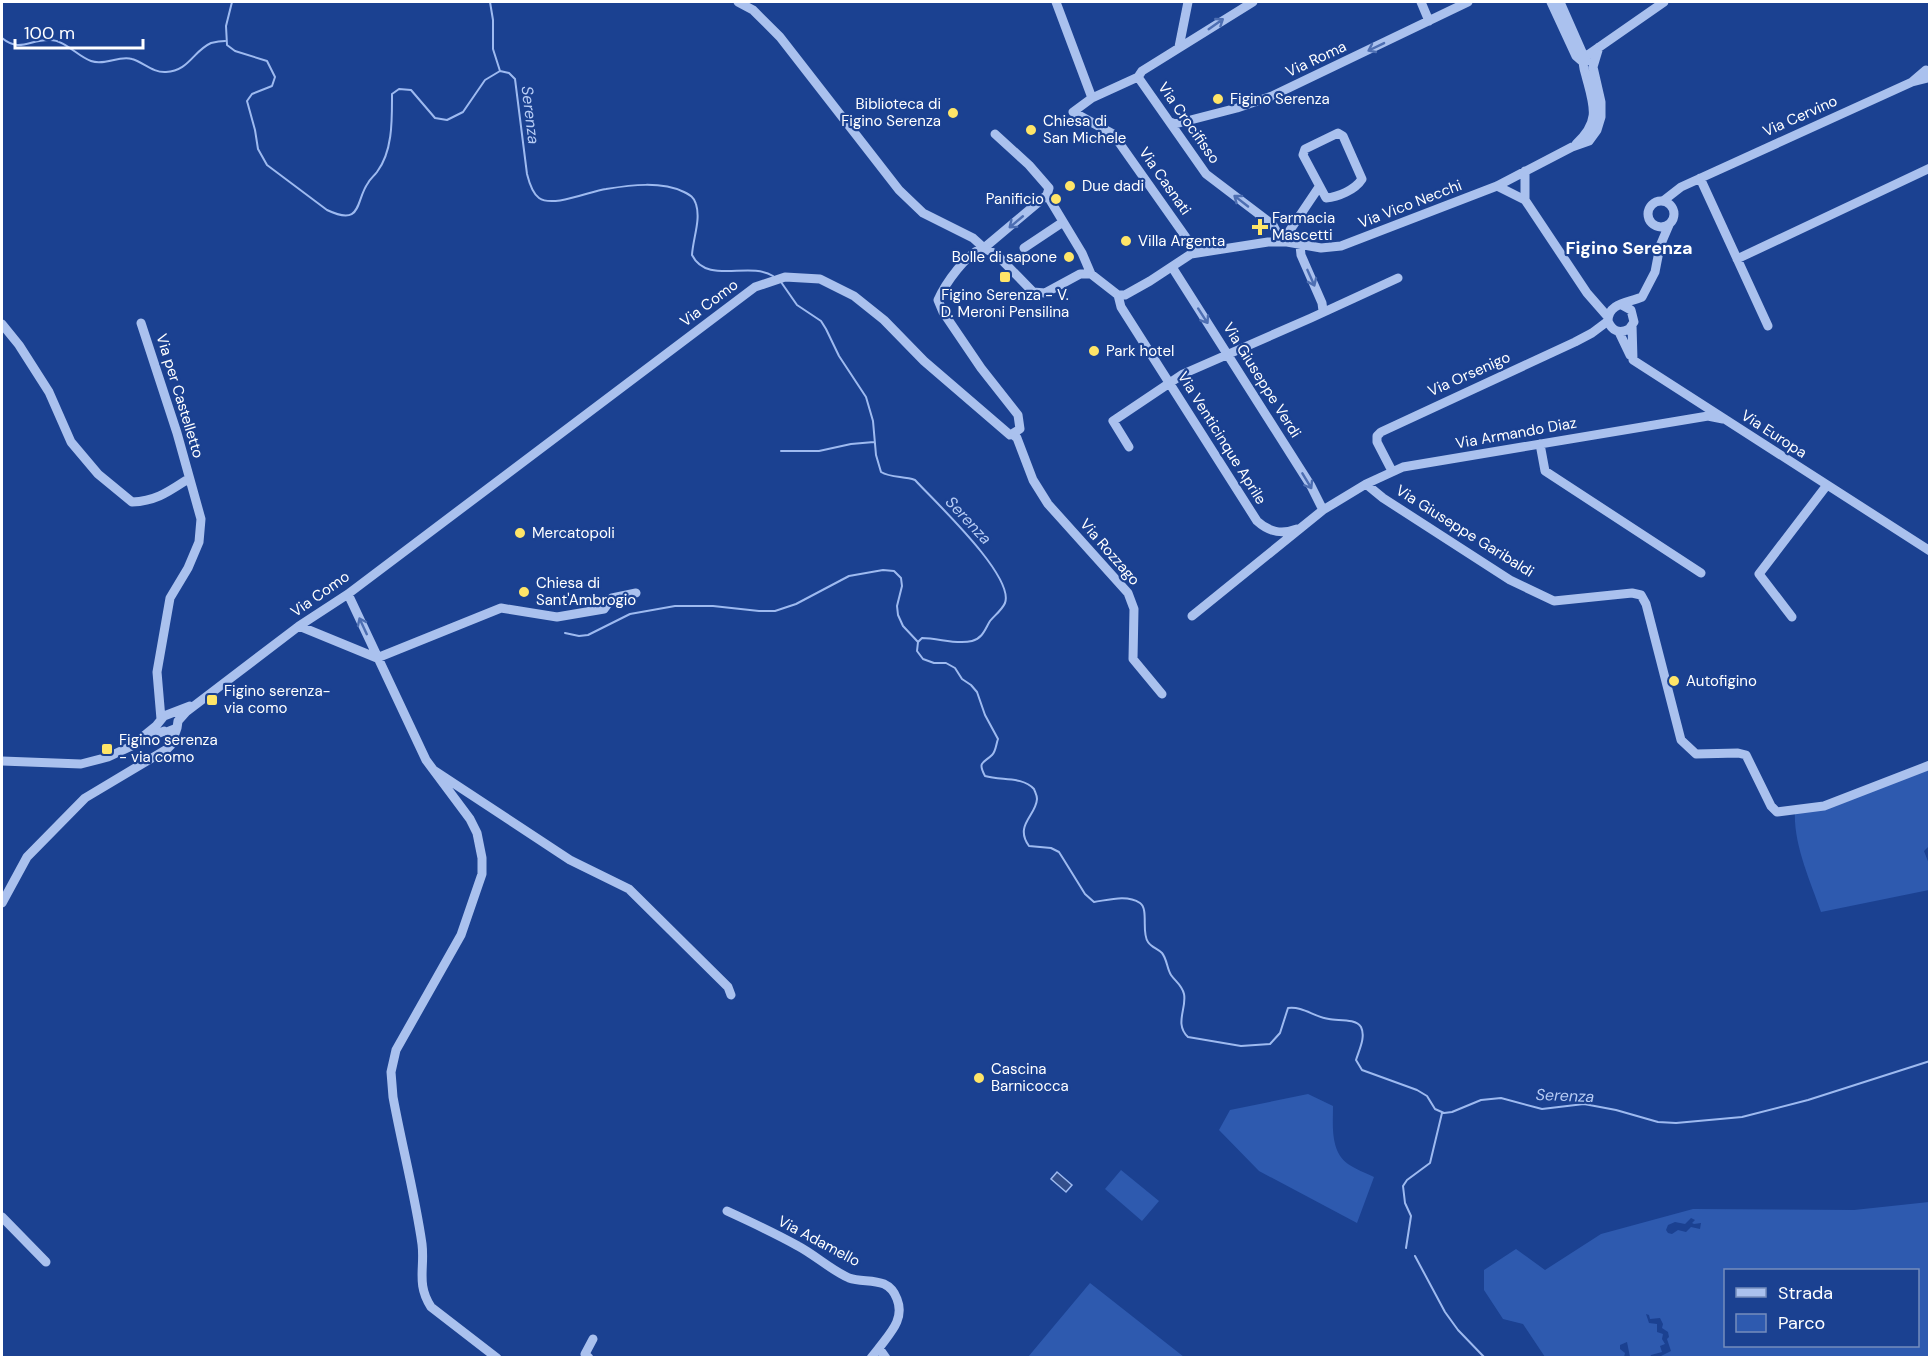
<svg xmlns="http://www.w3.org/2000/svg" width="1931" height="1359" font-family="'DM Sans',sans-serif">
  <style>
    .green { fill: #2e5aaf; fill-rule: evenodd }
    .water { fill: #334e8a; stroke: #9ebaf0; stroke-width: 1.5 }
    .lines { fill: none; stroke-linecap: round; stroke-linejoin: round }
    .stream { stroke: #9ebaf0; stroke-width: 2 }
    .minor { stroke: #aac1ee; stroke-width: 9 }
    .oneway { stroke: #4d6eb2 }
    .poi-dot { fill: #ffe568; stroke: #1b4191; stroke-width: 2 }
    .labels { text-anchor: middle; stroke-width: 4.5; stroke-linejoin: round; paint-order: stroke }
    .street-label { font-size: 15px; fill: #fff; stroke: #1b4191 }
    .poi-label { font-size: 15px; fill: #fff; stroke: #1b4191; text-anchor: start }
    .water-label { font-size: 16px; font-style: italic; fill: #b7ccf5; stroke: #1b4191 }
    .quarter-label { font-size: 18px; font-weight: bold; fill: #fff; stroke: #1b4191 }
  </style>
  <rect width="100%" height="100%" fill="#1b4191"/>
  <!-- green -->
  <path class="green" d="M1929,765V846L1924,851L1929,864V890L1821,912C1810,880 1793,844 1795,810L1825,806Z
    M1308,1094L1333,1106C1333,1125 1330,1151 1348,1164C1355,1169 1366,1173 1374,1177L1357,1223L1259,1171L1219,1130L1230,1110Z
    M1121,1170L1159,1201L1142,1221L1105,1189Z
    M1929,1202V1357L1919,1356L1915,1358L1659,1357L1671,1351L1667,1339L1669,1337L1668,1332L1662,1328L1663,1324L1660,1318L1650,1319L1649,1315L1646,1314L1649,1323L1657,1324V1332L1663,1334L1662,1339L1665,1344L1660,1346L1662,1352L1651,1355L1650,1357H1630L1627,1342L1620,1345V1349L1625,1353L1624,1357H1545L1523,1324L1503,1319L1484,1290V1270L1516,1249L1545,1270L1601,1234L1693,1209L1854,1210ZM1691,1218L1695,1220L1692,1223L1694,1224L1701,1223L1700,1229L1691,1227L1686,1232L1678,1230L1672,1234L1668,1233L1666,1230L1668,1225L1675,1222L1685,1224ZM1726,1270H1918V1346H1726Z
    M1090,1283L1184,1357H1028Z"/>
  <!-- water -->
  <path class="water" d="M1057,1172L1072,1185L1066,1192L1051,1179Z"/>
  <g class="lines">
    <!-- stream -->
    <path class="stream" d="M232,2L226,26L227,45L235,51L267,61L275,77L272,86L252,94L247,101L255,130L258,149L267,165L327,210C363,227 355,201 368,183C370,179 374,176 377,172C393,151 392,119 392,94L399,89L411,90L435,118L447,120L463,112L485,80L500,71L509,73L515,79L527,174C529,182 532,193 539,198C553,208 590,191 606,189C631,185 661,181 684,192C690,195 694,197 696,204C701,220 693,238 692,255C707,285 749,261 773,276
      M490,2L493,20V49L500,71
      M2,38C20,53 30,39 50,40C65,40 77,56 91,61C105,66 119,55 132,59C143,62 153,73 166,72C189,71 193,51 211,43C215,42 221,41 225,41
      M781,282L797,305L821,321L826,329L839,356L866,397L873,421L876,455L881,472C891,478 903,476 915,480C933,500 1015,576 1005,603C1002,610 994,616 990,621C985,629 983,638 972,641C956,645 939,638 922,638L918,642L917,651L923,659L934,663H946L955,668L962,679L971,685L977,692L985,715L998,739C996,744 996,751 992,755C984,763 977,761 985,776C1001,781 1022,776 1034,789C1035,792 1037,795 1037,799C1036,816 1014,825 1029,846L1051,848L1059,852L1085,894L1094,902C1108,900 1127,894 1140,903C1149,909 1141,933 1148,942C1151,947 1158,949 1162,953C1167,959 1167,969 1171,975C1175,981 1182,985 1184,994C1187,1008 1174,1024 1188,1037L1241,1046L1270,1044L1280,1033L1288,1008C1303,1006 1314,1017 1329,1019C1337,1021 1356,1018 1361,1027C1366,1037 1359,1050 1356,1060L1362,1070L1417,1090L1427,1096L1435,1109L1444,1113L1452,1112L1481,1100L1501,1098L1542,1109L1584,1104L1616,1110L1658,1122L1676,1123L1742,1117L1808,1100L1930,1061
      M781,451H819L851,444L874,442
      M565,633L579,636L588,635L630,614L675,606H713L759,611H775L796,604L849,576L883,570L894,571L901,578L902,586L897,606L898,615L903,626L918,642
      M1406,1248L1411,1216L1405,1203L1403,1186L1407,1180L1430,1163L1442,1113
      M1415,1256L1445,1312L1458,1330L1485,1358"/>
    <!-- minor -->
    <path class="minor" d="M738,2L753,10L780,37L899,190L923,213L973,238L984,248L997,255L1033,292L1045,293L1080,274H1091L1118,295
      M1056,2L1092,98
      M1421,2L1429,21
      M1551,2L1576,56L1583,62L1587,61
      M1560,2L1586,61
      M1179,47L1188,2
      M1926,70L1912,82L1928,78
      M1138,77L1142,71L1253,2
      M1170,122L1175,124L1237,108L1272,96L1468,2
      M1338,133L1343,136L1362,179C1355,190 1338,197 1326,198L1303,155L1305,149Z
      M995,134L1029,165L1049,188L1047,195L1082,253L1091,274
      M1576,144C1601,121 1594,106 1586,76C1584,69 1582,64 1585,57L1664,2
      M1700,178L1768,326
      M1497,186L1525,200L1587,293L1608,317
      M1525,200V171
      M1663,201L1681,187L1912,82
      M1648 214a13 13 0 1 1 26 0a13 13 0 1 1-26 0Z
      M1300,245L1301,255L1322,303L1323,311
      M1024,248L1063,222
      M1197,253L1113,134L1073,112L1092,98L1138,77L1206,174L1273,225L1282,242L1319,187
      M1737,259L1930,168
      M1172,267L1311,486L1323,510
      M1118,295H1125L1150,281L1191,254L1268,242H1287L1321,248L1341,246L1497,186L1572,147L1589,141L1597,130L1601,117V102L1593,67L1599,47
      M1118,295L1121,307L1257,521C1269,532 1281,535 1297,529
      M1622,305L1631,310L1634,322L1629,329C1619,334 1612,331 1608,321C1608,303 1628,303 1642,297L1655,272L1660,246L1669,225
      M141,323L177,433L201,519L199,542L188,568L170,598L157,672L161,719
      M2,324L19,345L49,392L71,442L98,474L132,502C156,501 168,492 188,479
      M1632,325L1633,360L1930,551
      M1619,332L1630,355
      M1012,434L1017,438L1033,480L1048,504L1128,593L1134,609L1133,659L1162,694
      M1540,444L1545,471L1701,573
      M1129,447L1113,421L1183,374L1311,318L1398,278
      M1392,471L1377,442V436L1381,432L1575,342L1592,333L1608,321
      M1366,484L1383,498L1510,580L1554,601L1632,593L1641,595L1646,604L1681,740L1696,754L1738,753L1746,755L1771,806L1777,812L1824,806L1930,765
      M348,594L426,760L470,819L477,833L482,858V874L461,935L396,1050L391,1072L393,1097C402,1146 415,1195 422,1244C425,1268 416,1284 431,1307L497,1358
      M1192,616L1323,510L1366,484L1403,467L1708,416L1723,419
      M1792,617L1759,574L1827,485
      M299,626L377,658L501,608L557,617L604,609L612,598L636,593
      M167,732L177,728L178,721L186,712L299,626L348,594L755,287L785,277L820,279L854,296L884,320L924,361L1010,435L1020,429L1018,415L981,368L943,312L938,300C945,284 967,252 984,248L1047,195
      M140,739L156,726L164,716L190,706
      M2,761L81,764L108,757L164,731
      M435,771L570,860L629,889L728,987L731,995
      M2,903L27,857L85,798L167,749L171,745L177,728
      M727,1211C751,1222 775,1233 798,1246C815,1255 831,1270 849,1278C866,1284 888,1275 897,1299C905,1319 890,1333 879,1348L886,1358
      M2,1217L46,1262
      M589,1358L585,1354L593,1339
      M871,1358L879,1348"/>
  </g>
  <!-- one-way arrows -->
  <defs><path id="oneway-shaft" d="M-6 0H5M1.5-3L5.5 0L1.5 3" fill="none" stroke-width="1.6" stroke-linecap="round" stroke-linejoin="round" transform="scale(1.5)"/></defs>
  <g class="oneway">
    <use href="#oneway-shaft" transform="translate(1216 24) rotate(-35)"/>
    <use href="#oneway-shaft" transform="translate(1376 47) rotate(154)"/>
    <use href="#oneway-shaft" transform="translate(1241 201) rotate(-142)"/>
    <use href="#oneway-shaft" transform="translate(1016 222) rotate(140)"/>
    <use href="#oneway-shaft" transform="translate(1311 278) rotate(66)"/>
    <use href="#oneway-shaft" transform="translate(1203 316) rotate(57)"/>
    <use href="#oneway-shaft" transform="translate(1307 481) rotate(59)"/>
    <use href="#oneway-shaft" transform="translate(363 626) rotate(-115)"/>
  </g>
  <!-- markers -->
  <g class="poi-dot">
    <circle cx="1218" cy="99" r="6"/>
    <circle cx="953" cy="113" r="6"/>
    <circle cx="1031" cy="130" r="6"/>
    <circle cx="1070" cy="186" r="6"/>
    <circle cx="1056" cy="199" r="6"/>
    <path d="M1257 218h6v6h6v6h-6v6h-6v-6h-6v-6h6z"/>
    <circle cx="1126" cy="241" r="6"/>
    <circle cx="1069" cy="257" r="6"/>
    <rect x="999" y="271" width="12" height="12" rx="3"/>
    <circle cx="1094" cy="351" r="6"/>
    <circle cx="520" cy="533" r="6"/>
    <circle cx="524" cy="592" r="6"/>
    <circle cx="1674" cy="681" r="6"/>
    <rect x="206" y="694" width="12" height="12" rx="3"/>
    <rect x="101" y="743" width="12" height="12" rx="3"/>
    <circle cx="979" cy="1078" r="6"/>
  </g>
  <g class="labels">
    <!-- street labels -->
    <g class="street-label">
      <text transform="translate(1316 59) rotate(-25)" y="5">Via Roma</text>
      <text transform="translate(1800 116) rotate(-24)" y="5">Via Cervino</text>
      <text transform="translate(1189 123) rotate(55)" y="5">Via Crocifisso</text>
      <text transform="translate(1165 181) rotate(55)" y="5">Via Casnati</text>
      <text transform="translate(1410 204) rotate(-21)" y="5">Via Vico Necchi</text>
      <text transform="translate(709 303) rotate(-37)" y="5">Via Como</text>
      <text transform="translate(1469 374) rotate(-24)" y="5">Via Orsenigo</text>
      <text transform="translate(1262 380) rotate(58)" y="5">Via Giuseppe Verdi</text>
      <text transform="translate(180 396) rotate(73)" y="5">Via per Castelletto</text>
      <text transform="translate(1516 433) rotate(-10)" y="5">Via Armando Diaz</text>
      <text transform="translate(1774 434) rotate(33)" y="5">Via Europa</text>
      <text transform="translate(1222 438) rotate(58)" y="5">Via Venticinque Aprile</text>
      <text transform="translate(1465 531) rotate(32)" y="5">Via Giuseppe Garibaldi</text>
      <text transform="translate(1110 552) rotate(49)" y="5">Via Rozzago</text>
      <text transform="translate(320 594) rotate(-35)" y="5">Via Como</text>
      <text transform="translate(819 1241) rotate(28)" y="5">Via Adamello</text>
    </g>
    <!-- poi labels -->
    <g class="poi-label">
      <text x="1230" y="104">Figino Serenza</text>
      <text x="941" y="109" text-anchor="end">Biblioteca di<tspan x="941" dy="17">Figino Serenza</tspan></text>
      <text x="1043" y="126">Chiesa di<tspan x="1043" dy="17">San Michele</tspan></text>
      <text x="1082" y="191">Due dadi</text>
      <text x="1044" y="204" text-anchor="end">Panificio</text>
      <text x="1272" y="223">Farmacia<tspan x="1272" dy="17">Mascetti</tspan></text>
      <text x="1138" y="246">Villa Argenta</text>
      <text x="1057" y="262" text-anchor="end">Bolle di sapone</text>
      <text x="1005" y="300" text-anchor="middle">Figino Serenza - V.<tspan x="1005" dy="17">D. Meroni Pensilina</tspan></text>
      <text x="1106" y="356">Park hotel</text>
      <text x="532" y="538">Mercatopoli</text>
      <text x="536" y="588">Chiesa di<tspan x="536" dy="17">Sant'Ambrogio</tspan></text>
      <text x="1686" y="686">Autofigino</text>
      <text x="224" y="696">Figino serenza-<tspan x="224" dy="17">via como</tspan></text>
      <text x="119" y="745">Figino serenza<tspan x="119" dy="17">- via como</tspan></text>
      <text x="991" y="1074">Cascina<tspan x="991" dy="17">Barnicocca</tspan></text>
    </g>
    <!-- water labels -->
    <g class="water-label">
      <text transform="translate(531 115) rotate(83)" y="6">Serenza</text>
      <text transform="translate(969 520) rotate(47)" y="6">Serenza</text>
      <text transform="translate(1565 1095) rotate(2)" y="6">Serenza</text>
    </g>
    <!-- quarter labels -->
    <g class="quarter-label">
      <text x="1629" y="254">Figino Serenza</text>
    </g>
  </g>
  <!-- border -->
  <rect width="1931" height="1359" fill="none" stroke="#ffffff" stroke-width="6"/>
  <!-- legend -->
  <rect x="1724" y="1269" width="195" height="78" fill="#1b4191" stroke="#768dbd" stroke-width="1.5"/>
  <rect x="1736" y="1288" width="30" height="9" fill="#aac1ee" stroke="#768dbd" stroke-width="1.5"/>
  <text x="1778" y="1299" font-size="18" fill="#ffffff">Strada</text>
  <rect x="1736" y="1314" width="30" height="18" fill="#2e5aaf" stroke="#768dbd" stroke-width="1.5"/>
  <text x="1778" y="1329" font-size="18" fill="#ffffff">Parco</text>
  <!-- scale -->
  <path d="M15 39v9h128v-9" fill="none" stroke="#ffffff" stroke-width="3"/>
  <text x="24" y="39" font-size="18" fill="#ffffff" stroke="#1b4191" stroke-width="4.5" paint-order="stroke">100 m</text>
</svg>
